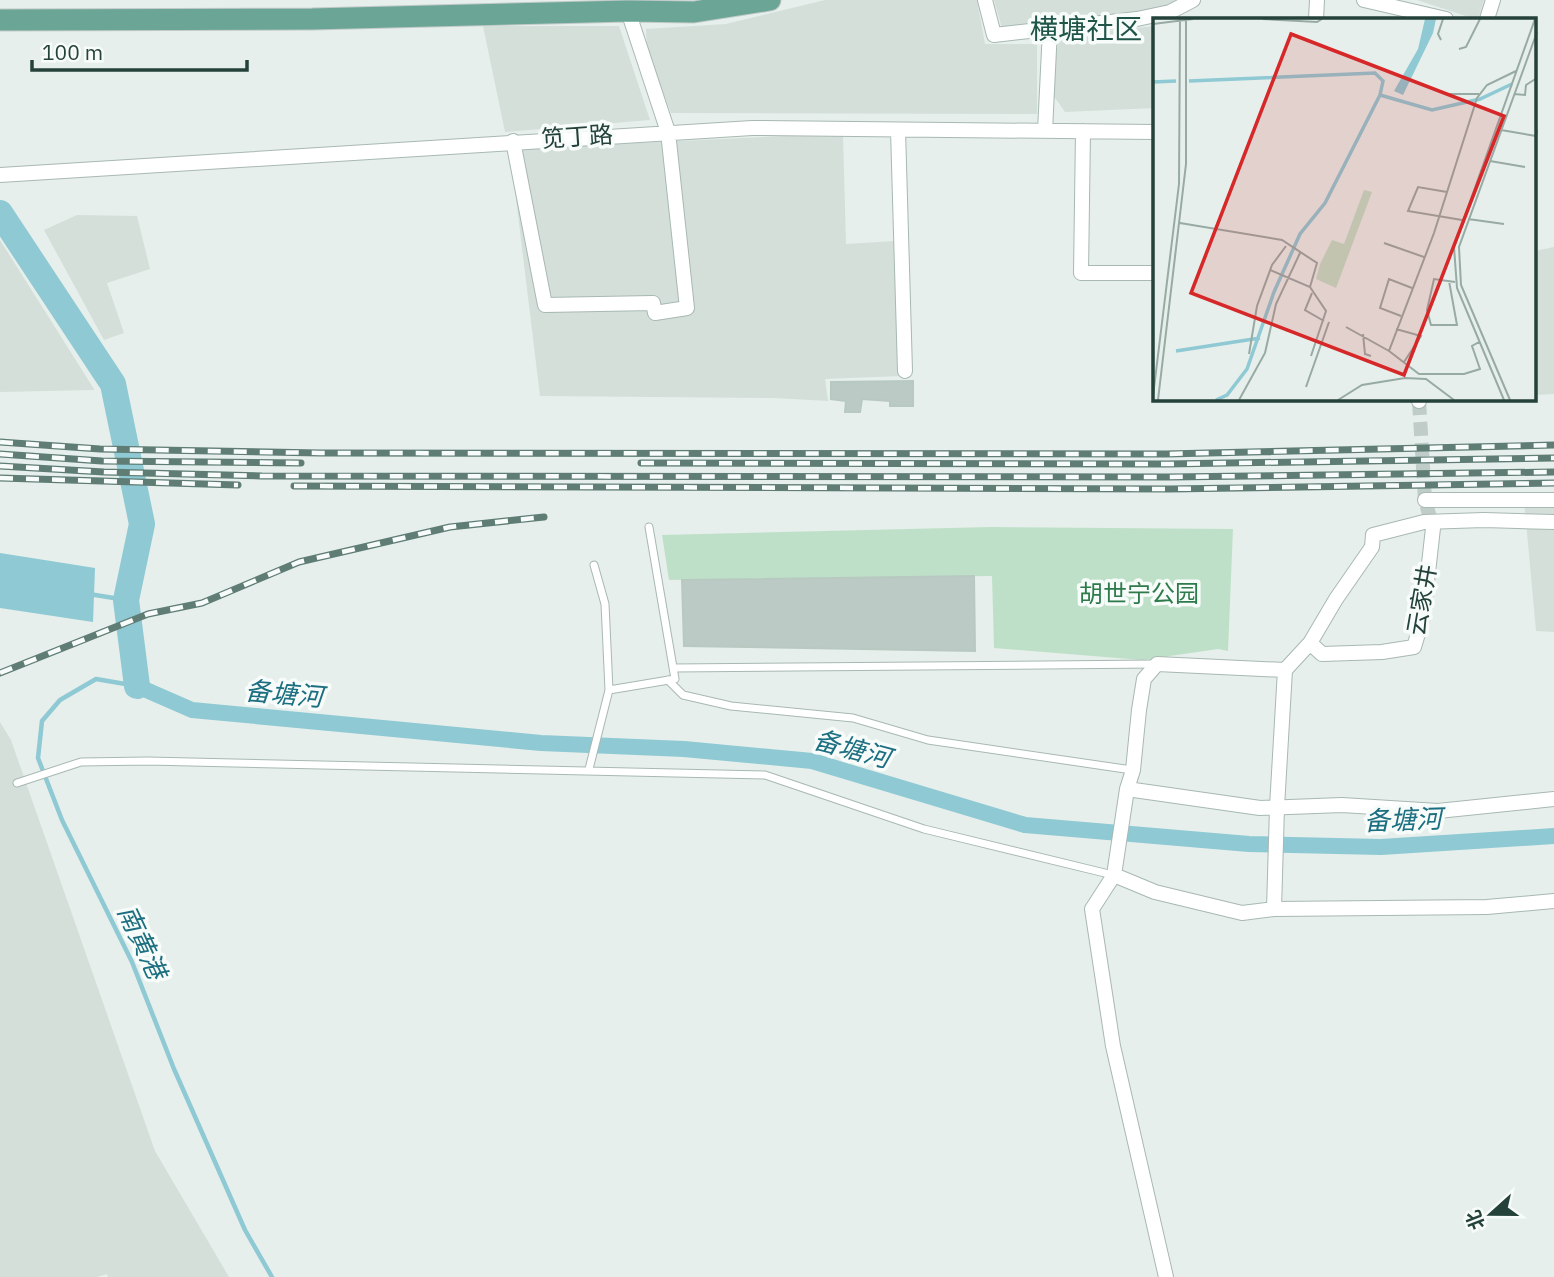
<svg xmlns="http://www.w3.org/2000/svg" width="1554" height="1277" font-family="'IBM Plex Sans','Noto Sans SC',sans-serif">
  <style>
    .built { fill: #d4dfda }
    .green { fill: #bfe0c8 }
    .water { fill: #8ec9d4 }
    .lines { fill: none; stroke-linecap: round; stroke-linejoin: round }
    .stream { stroke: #8ec9d4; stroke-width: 4.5 }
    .canal { stroke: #8ec9d4; stroke-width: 16 }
    .river { stroke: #8ec9d4; stroke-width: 26 }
    .building { fill: #bbcac4; stroke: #b8c9c2; stroke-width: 2 }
    .street-tunnel { stroke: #bfccc8; stroke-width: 14; stroke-dasharray: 14 7; stroke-linecap: butt }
    .lane-casing { stroke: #a8b8b2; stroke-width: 9 }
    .street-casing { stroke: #a8b8b2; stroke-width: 16 }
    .primary-casing { stroke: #c2cac8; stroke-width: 23 }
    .lane { stroke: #fff; stroke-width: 7 }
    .street { stroke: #fff; stroke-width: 14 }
    .primary { stroke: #6aa596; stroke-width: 21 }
    .rail-casing { stroke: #5f7d75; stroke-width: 7 }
    .rail { stroke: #f7fbf9; stroke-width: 4.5; stroke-dasharray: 13; stroke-linecap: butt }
    .labels { text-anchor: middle; stroke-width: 7; stroke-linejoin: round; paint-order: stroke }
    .street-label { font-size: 24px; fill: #24423a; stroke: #f7fbf9 }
    .park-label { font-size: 24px; fill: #2d7a4b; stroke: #f7fbf9 }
    .water-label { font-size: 26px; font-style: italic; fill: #1c6f80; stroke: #f7fbf9 }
    .quarter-label { font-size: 28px; fill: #1f5548; stroke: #f7fbf9 }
    .inset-river { fill: none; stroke: #8ec9d4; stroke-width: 3.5 }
    .inset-road { fill: none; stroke: #98aaa4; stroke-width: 2 }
    .view { fill: #d62828; fill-opacity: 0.15; stroke: #d62828; stroke-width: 3.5 }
    .inset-edge { fill: none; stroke: #24423a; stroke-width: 3.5 }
  </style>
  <rect width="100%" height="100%" fill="#e6efeb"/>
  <!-- built -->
  <path class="built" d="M825,0H977L985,44H1037V114L671,113L647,51L646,29L726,24Z
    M994,0H1175L1164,10L1002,28Z
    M1417,0H1484L1478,19H1475Z
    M483,26H619L650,120L505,132Z
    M1155,26V108L1065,112L1051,92L1059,36Z
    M785,136H843L846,244L895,241L902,376L825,379L828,401L774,398L540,396L510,149Z
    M77,215L137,216L150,269L107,283L124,333L104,340L44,230Z
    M0,240L94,389V390L0,392Z
    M1554,247V394L1535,395V251Z
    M1524,500H1554V632L1536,631Z
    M0,722L11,740L155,1151L229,1277H108L107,1274L97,1277H0Z"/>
  <!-- green -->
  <path class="green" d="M991,527L1233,529L1228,651L1218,649L1142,660L994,648L992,576L669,580L662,535Z"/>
  <!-- water -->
  <path class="water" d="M0,553L95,568L93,622L0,608Z"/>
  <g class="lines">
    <!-- stream -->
    <path class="stream" d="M89,594L126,600
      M137,686L96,679L60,700L42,721L38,758L62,820L132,962L174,1069L245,1230L272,1277"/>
    <!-- canal -->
    <path class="canal" d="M137,686L192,710L541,743L684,749L812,761L1025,825L1249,844L1381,847L1554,836"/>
    <!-- river -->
    <path class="river" d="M0,213L113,384L142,524L126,600L137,686"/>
  </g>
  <!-- building -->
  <path class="building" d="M913,381V406H890V401L862,399L860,412H845L846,401L831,399V382Z
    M974,576L975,651L684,646L682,580Z"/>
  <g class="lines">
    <!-- street-tunnel -->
    <path class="street-tunnel" d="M1419,401L1425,500L1433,528"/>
    <!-- lane casing -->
    <g class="lane-casing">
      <path id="lane" d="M673,668L1156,664
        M668,680L683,695L731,706L853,718L928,740L1132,770
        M609,690L675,679L649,527
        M589,769L609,690L605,604L594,565
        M17,783L81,762L148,761L765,775L924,829L1113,875"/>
    </g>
    <!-- street casing -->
    <g class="street-casing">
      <path id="street" d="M985,0L994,35L1137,19L1170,12L1193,0
        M1364,0L1446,19
        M1316,19L1317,0
        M1487,19L1493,0
        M898,130L905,371
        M1045,131L1050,29
        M1083,131L1081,273H1155
        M513,141L545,305L653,303L655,313L687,308L668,132L628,11
        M0,175L752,128L1155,132
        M1419,401V399
        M1425,500H1554
        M1310,643L1322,654L1382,652L1414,647L1423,617L1433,528
        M1127,789L1260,808L1342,805L1438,811L1554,799
        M1114,875L1155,892L1242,913L1274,909L1487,907L1554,901
        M1274,909L1277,807L1285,670L1310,643L1336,599L1372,547L1373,535L1424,522L1484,520L1554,522
        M1166,1277L1113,1046L1092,909L1114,875L1127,789L1133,770L1139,710L1144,679L1157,664L1285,670"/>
    </g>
    <!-- primary casing -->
    <g class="primary-casing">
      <path id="primary" d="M0,20L312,19L628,11L694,12L770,0"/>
    </g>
    <!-- lane -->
    <use href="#lane" class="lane"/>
    <!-- street -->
    <use href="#street" class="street"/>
    <!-- primary -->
    <use href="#primary" class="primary"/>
    <!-- rail casing -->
    <g class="rail-casing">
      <path id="rail" d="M0,442L100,449L320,453L1166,454L1554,445
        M0,454L102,461L301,463
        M641,463L1167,464L1554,458
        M0,466L104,472L262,476L1169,477L1554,472
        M0,478L238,485
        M294,486L1169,489L1554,483
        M0,673L148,614L202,603L299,562L450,527L544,517"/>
    </g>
    <!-- rail -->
    <use href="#rail" class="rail"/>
  </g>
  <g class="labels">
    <!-- street labels -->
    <g class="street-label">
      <text transform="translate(577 137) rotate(-4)" y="8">笕丁路</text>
      <text transform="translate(1422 600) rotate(-80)" y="8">云家井</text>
    </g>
    <!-- park labels -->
    <g class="park-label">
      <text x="1139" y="602">胡世宁公园</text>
    </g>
    <!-- water labels -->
    <g class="water-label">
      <text transform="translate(284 694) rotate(5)" y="9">备塘河</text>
      <text transform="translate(852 749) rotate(15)" y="9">备塘河</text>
      <text transform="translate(1403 820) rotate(-2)" y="9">备塘河</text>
      <text transform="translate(142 942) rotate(65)" y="9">南黄港</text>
    </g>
    <!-- quarter labels -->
    <g class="quarter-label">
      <text x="1086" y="39">横塘社区</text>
    </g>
  </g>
  <!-- overview -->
  <g transform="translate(1153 18)">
    <rect width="383" height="383" fill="#e6efeb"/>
    <path d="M211,172L219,174L183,270L163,261L167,246L179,222L191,226Z" fill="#bfe0c8"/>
    <path d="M272,1H283L280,15L250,77L241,73L265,31Z" fill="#8ec9d4"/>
    <path class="inset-river" d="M36,63L222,55L230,63L227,77M0,64L23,63M227,77L279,92L327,81L359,66M23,333L107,320M63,382L74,377L94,351L121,274L147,216L172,185L227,77"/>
    <path class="inset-road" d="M110,1L164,4L169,1M0,6L40,1M288,22L285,16L290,1M306,31L313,29L327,1M295,76H326M361,76L372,77L373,67L384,60M348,112L383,118L384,112M337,143L372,149M294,174L265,169L255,193L309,202M315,201L351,206M27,205L129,222L164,245L157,269M231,225L271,239M117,252L157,269L173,293L158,338M296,263L304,307H278L274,292L281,261L302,264M159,275L152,292L171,303M248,298L227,290L236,261L259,270M193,309L236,333M243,311L268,318L251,344M210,316L212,336L218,338M326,324L319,328L327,351L311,356H266L236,333L281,215L324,80L334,67L363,53M96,336L104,288L119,247L133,228M153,369L176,304M0,378L26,166L27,1M5,382L33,146V1M86,382L112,335L123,286L147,235M185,382L209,367L252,360L273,361L301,382M351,382L304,270L301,229L382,1M357,382L308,267L306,229L384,14"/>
    <path class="view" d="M138,16L351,98L251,357L38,275Z"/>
    <rect width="383" height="383" class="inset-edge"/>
  </g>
  <!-- north arrow -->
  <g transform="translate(1491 1214) rotate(249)" stroke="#f7fbf9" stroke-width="5" paint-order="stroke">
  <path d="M0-5L12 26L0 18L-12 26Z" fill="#24423a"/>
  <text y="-10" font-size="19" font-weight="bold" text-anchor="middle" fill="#24423a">北</text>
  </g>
  <!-- scale -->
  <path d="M32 60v10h215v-10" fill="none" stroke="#24423a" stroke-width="3.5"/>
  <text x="42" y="60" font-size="21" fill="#24423a" stroke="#f7fbf9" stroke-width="5" paint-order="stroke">100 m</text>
</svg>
